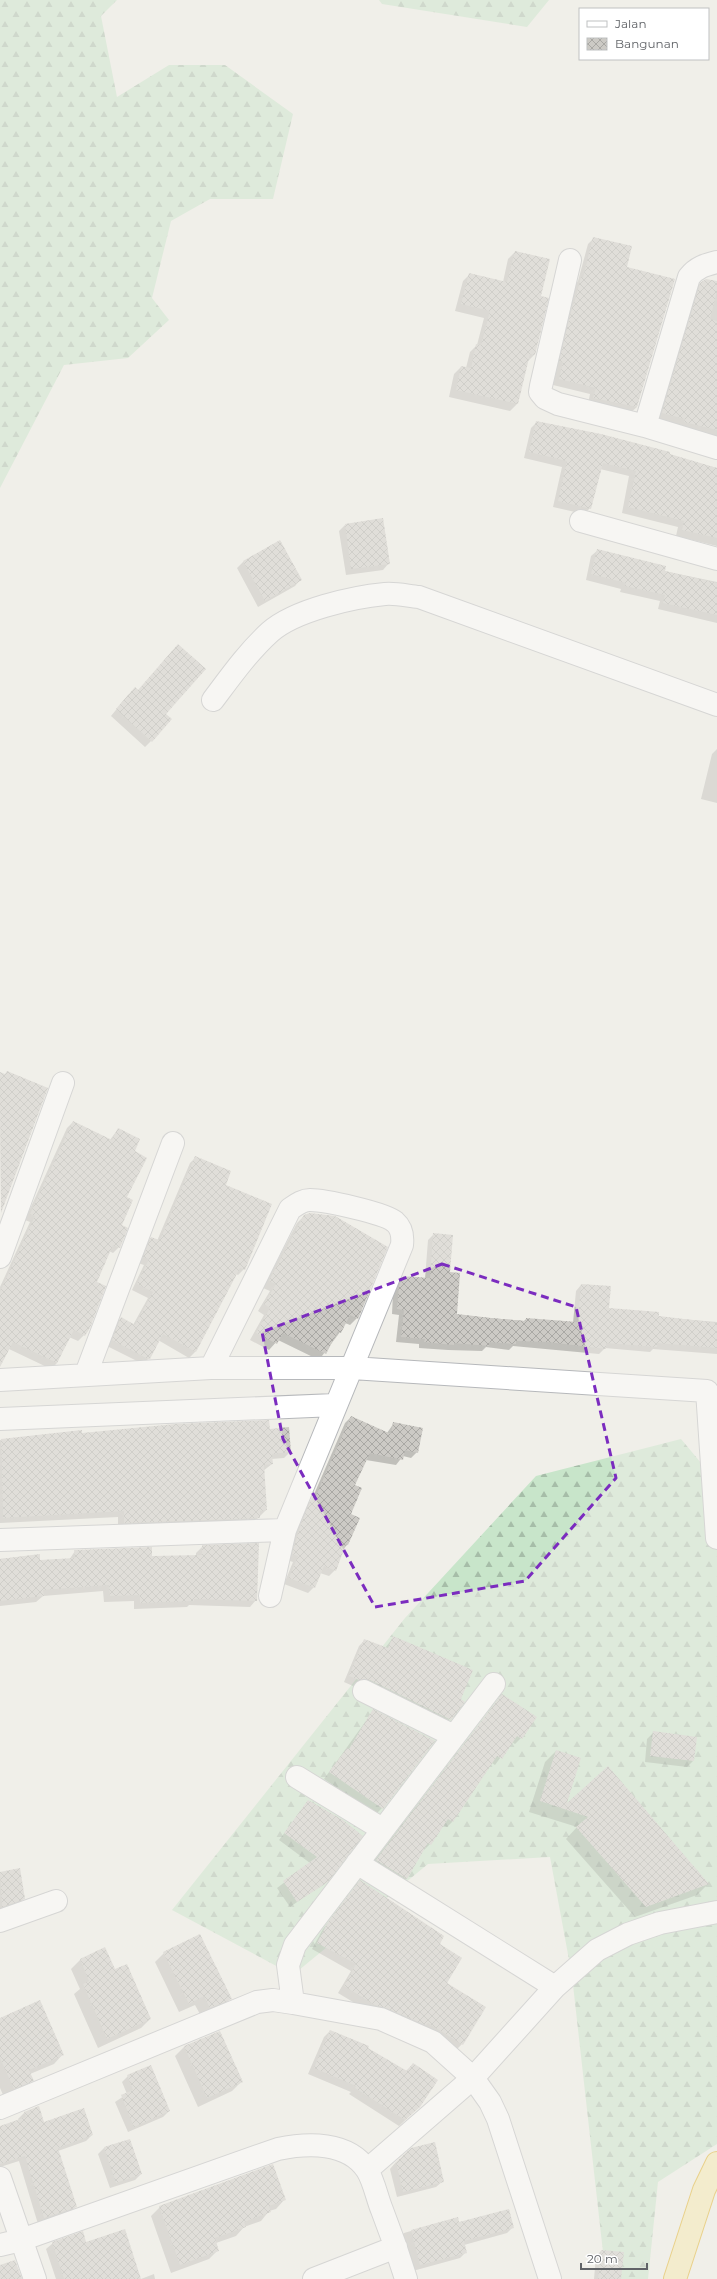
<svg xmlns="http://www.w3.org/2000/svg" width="717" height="2279" font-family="Montserrat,sans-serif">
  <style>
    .forest { fill: url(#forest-firs) }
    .shadow { fill: #0003 }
    .building { fill: url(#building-cross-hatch) }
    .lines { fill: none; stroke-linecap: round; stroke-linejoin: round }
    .minor-casing { stroke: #b6b8bb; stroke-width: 24 }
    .trunk-casing { stroke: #e0ad18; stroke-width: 24 }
    .minor { stroke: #fff; stroke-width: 22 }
    .trunk { stroke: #f5e9aa; stroke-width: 22 }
    .marked { fill: none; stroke: #7b2cbf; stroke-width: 3; stroke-dasharray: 8 5; stroke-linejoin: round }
  </style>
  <defs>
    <pattern id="forest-firs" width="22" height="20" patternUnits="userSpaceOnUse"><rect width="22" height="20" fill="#c8e5ca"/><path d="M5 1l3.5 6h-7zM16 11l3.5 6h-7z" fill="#a6bda8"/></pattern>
    <pattern id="building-cross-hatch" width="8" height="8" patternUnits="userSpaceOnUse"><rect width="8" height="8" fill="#cccac5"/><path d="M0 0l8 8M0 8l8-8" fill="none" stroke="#a9a8a4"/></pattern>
  </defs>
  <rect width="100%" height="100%" fill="#f0efe9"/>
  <!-- forest -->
  <path class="forest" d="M0,0H117L101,16L117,97L169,65H225L293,114L273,199H210L171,221L152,298L169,320L128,358L64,365L0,488Z
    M379,0H549L527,27L382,4Z
    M681,1439L717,1482V2144L658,2182L648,2279H606L572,1976L550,1857L428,1864L293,1975L172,1910L405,1618L536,1476Z"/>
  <!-- shadow -->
  <path class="shadow" d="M594,238L626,268L637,407L630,413L588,404L590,394L553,385L557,368L554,367L575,285L578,281L588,244Z
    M515,252L540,296L534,355L527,362L517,404L510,411L449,397L454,374L461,367L466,368L470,352L477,345L484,318L455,311L463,281L470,274L503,282L508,259Z
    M703,281L717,282V437L679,428L680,425L656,419L694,290Z
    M537,422L717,468V546L676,536L678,527L622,513L629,476L600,469L590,508L584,514L553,507L562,467L524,458L531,428Z
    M345,525L389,563L383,570L346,575L339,531Z
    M280,541L301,579L295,586L258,607L237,568L243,562Z
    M598,550L664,571L717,582V623L658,609L660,601L620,592L621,589L586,580L591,556Z
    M129,694L164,714L151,741L145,747L111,716Z
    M717,749V803L701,799L712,754Z
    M0,1073L4,1075L7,1195L1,1201Z
    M73,1122L110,1140L118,1129L133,1152L120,1226L119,1247L113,1253L109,1251L96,1282L84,1335L78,1341L69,1337L57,1363L51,1369L9,1349L0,1366V1287L30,1222L25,1220L67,1128Z
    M196,1157L224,1185L244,1269L238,1275L236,1274L195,1352L189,1358L158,1340L149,1358L143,1364L107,1346L115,1324L121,1318L133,1325L148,1298L132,1290L144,1265L138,1263L145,1244L151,1238L157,1241L190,1163Z
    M304,1216L357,1318L350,1325L345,1323L340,1332L319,1360L278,1340L269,1350L250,1340L264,1315L258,1311L270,1291L263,1288L297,1223Z
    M434,1234L449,1273L456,1315L524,1321L526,1319L573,1323L576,1291L581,1285L608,1309L658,1317L717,1322V1354L653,1349L650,1352L605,1348L599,1354L513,1346L509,1350L486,1347L482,1351L448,1350L419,1348V1344L396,1342L399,1315L392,1314L393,1293L397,1283L403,1277L425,1279L428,1240Z
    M351,1417L387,1433L394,1423L417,1452L411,1458L403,1456L396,1465L366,1460L354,1485L348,1544L343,1549L335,1570L329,1576L320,1573L314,1587L308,1593L284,1584L293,1562L287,1560L295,1531L306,1505L312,1499L345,1423Z
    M269,1430L290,1452L284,1458L271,1459L272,1464L263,1471L266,1510L252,1524L118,1529V1517L0,1523V1440L81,1431V1434Z
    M203,1546L256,1600L250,1607L189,1605L187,1607L134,1609V1601L104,1602L103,1591L43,1596L36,1602L0,1606V1559L39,1555V1561L69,1560L75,1551L151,1557L196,1556V1553Z
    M393,1638L463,1702L444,1726L363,1686H353L344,1682L359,1646L365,1640L385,1648Z
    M502,1695L521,1738L515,1744L512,1742L495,1765L492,1763L453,1821L447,1827L443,1825L430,1844L424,1850L423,1849L406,1879L400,1885L370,1866Z
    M373,1711L382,1808L376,1814L324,1779Z
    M654,1732L693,1761L687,1767L645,1762L647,1739Z
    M556,1751L564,1806L608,1768L708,1884L697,1895L635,1917L566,1839L577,1827L529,1812L545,1762Z
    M309,1801L327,1881L290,1907L277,1888L310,1863L279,1840Z
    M19,1869L24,1898L18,1905L0,1911V1873Z
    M361,1881L438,1944L462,2044L456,2050L368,2011L338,1993L351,1971L312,1949L323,1929Z
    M105,1949L115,1971L150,2019L141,2028L98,2048L74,1994L80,1989L71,1969L80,1960Z
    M164,1953L230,1999L221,2008L201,2016L195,2005L179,2012L155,1962Z
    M0,2019L63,2054L54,2064L30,2074L33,2080L23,2089L4,2097L0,2088Z
    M330,2031L406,2071L413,2064L419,2107L399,2126L349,2094L351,2092L308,2074L324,2037Z
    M219,2032L241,2082L232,2091L198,2107L175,2056L184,2047Z
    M128,2076L169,2111L163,2117L128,2132L115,2102L127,2094L122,2082Z
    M38,2107L44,2123L92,2135L86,2141L58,2151L75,2207L69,2213L38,2224L19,2161L0,2167V2131L19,2121L18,2119L24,2113Z
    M129,2140L141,2174L135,2180L110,2188L98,2154L104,2148Z
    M396,2162L443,2181L436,2187L397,2197L390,2169Z
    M285,2199L276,2209L269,2211L261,2221L244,2227L236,2236L216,2243L218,2250L209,2259L171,2273L151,2216L160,2207Z
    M457,2218L459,2223L513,2227L507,2233L464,2245L466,2252L460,2258L409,2272L398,2239L404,2233Z
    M53,2243H85L140,2279H56L46,2249Z
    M601,2251L620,2279H594L596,2256Z
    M154,2274L155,2279H141Z"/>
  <!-- building -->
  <path class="building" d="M593,237L632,246L627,267L675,279L637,407L593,398L596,388L559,379L563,362L559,361L573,304H574L581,277L583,278Z
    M515,251L550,259L541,296L549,298L535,355L530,354L518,404L456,390L461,366L471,368L476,344L481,345L490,311L461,304L469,273L507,282Z
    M706,279L717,281V291L710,319L717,321V430L684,422L685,419L662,413L700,283Z
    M536,421L601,434L670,452V454L717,468V538L682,530L684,521L628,507L636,471L603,463L591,509L558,501L567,461L529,452Z
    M383,518L390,564L351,569L345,524Z
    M280,540L302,580L265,601L243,561Z
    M597,549L666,566L665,571L717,583V615L663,603L665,595L625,586L626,583L591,574Z
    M178,644L206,669L166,714L172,719L152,742L116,709L135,687L138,690Z
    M7,1071L48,1088L1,1213L0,1072L5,1074Z
    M73,1121L112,1140L118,1128L140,1139L135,1151L147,1158L127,1197L133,1200L122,1225L128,1228L120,1248L113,1245L97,1282L106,1286L90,1328L85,1336L74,1330L57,1363L13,1342L0,1367V1292L35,1216L30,1214Z
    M195,1156L231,1171L226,1185L272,1204L245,1270L240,1268L196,1352L163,1334L150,1359H148L112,1340L121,1317L135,1325L153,1292L137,1284L149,1259L143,1257L151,1237L159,1240L161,1238Z
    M310,1213L335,1216L388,1247L358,1319L350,1315L341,1333L338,1331L326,1354L283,1333L277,1344L256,1333L270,1308L264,1304L276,1284L269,1281L304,1215Z
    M433,1233L453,1235L450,1272L460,1273L457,1314L491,1318L526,1321V1318L578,1322L581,1284L611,1286L609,1308L659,1312V1316L717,1323V1348L657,1343V1347L606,1343V1349L548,1342L516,1341V1344L489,1342V1346L454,1343V1345L424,1342L425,1339L401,1337L404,1310L397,1309L399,1286L403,1276L430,1278Z
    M351,1416L391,1434L393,1422L423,1428L418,1453L405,1450L403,1460L370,1453L355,1485L362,1488L351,1514L360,1518L348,1545L346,1544L336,1571L324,1566L315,1588L289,1578L298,1556L292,1554L301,1524L312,1497L315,1498Z
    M269,1420L270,1429L289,1427L291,1452L272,1454L273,1464L264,1465L267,1510L260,1511V1518L124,1523V1511L3,1518L1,1439L82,1430V1433L175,1424Z
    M259,1543L257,1601L194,1599V1601L140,1603V1595L110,1596L109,1585L43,1590L44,1596L0,1601V1559L40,1554V1560L75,1558L74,1550L152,1547V1556L202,1555V1545Z
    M393,1636L473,1670L461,1699L465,1702L451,1720L370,1680H359L349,1676L364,1639L388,1648Z
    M502,1694L537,1717L522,1739L517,1736L502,1759L497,1756L453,1822L448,1819L431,1845L428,1843L407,1879L376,1860Z
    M373,1709L435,1741L383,1809L329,1772L347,1748L349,1749Z
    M653,1731L697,1737L694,1761L650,1756Z
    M556,1750L581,1758L567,1803L608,1766L709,1884L646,1907L576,1827L588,1817L540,1801Z
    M308,1800L343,1820L363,1836L328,1882L297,1902L283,1881L317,1857L284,1833Z
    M20,1868L25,1899L2,1907L0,1872Z
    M360,1880L444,1936L440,1944L462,1958L447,1983L486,2007L463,2045L428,2023L426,2025L386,2008L375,2005L344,1986L356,1964L317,1943L328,1922Z
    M200,1934L232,1999L210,2008L204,1996L189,2004L163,1952Z
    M105,1947L115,1969L127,1964L151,2019L107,2039L83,1984L89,1981L80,1959Z
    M40,2000L64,2055L29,2070L34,2081L14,2089L0,2058V2018Z
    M330,2030L369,2046L368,2048L407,2071L413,2063L438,2080L420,2107L405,2120L355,2088L356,2086L314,2068Z
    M220,2031L243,2082L207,2098L184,2046Z
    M151,2065L170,2111L134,2127L121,2095L133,2090L127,2075Z
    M39,2106L44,2122L84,2108L93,2135L58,2148L77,2207L44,2218L25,2156L0,2164V2126L26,2117L24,2112Z
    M130,2139L142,2174L116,2183L104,2147Z
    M435,2142L444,2182L403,2192L396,2162L411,2148Z
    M273,2164L286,2200L269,2206L271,2212L244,2222L246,2227L215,2238L219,2251L180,2265L159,2206Z
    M509,2209L514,2228L464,2241L467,2253L420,2265L411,2230L458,2217L459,2222Z
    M125,2229L141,2279H64L52,2242L83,2231L86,2242Z
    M601,2250L624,2252L621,2279H598Z
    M15,2260L22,2279H0V2265Z"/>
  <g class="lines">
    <!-- minor casing -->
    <g class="minor-casing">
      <path id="minor" d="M570,260L541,386L540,392L545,398L558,404L645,426L717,448
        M645,426L689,277C697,267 705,265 717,262
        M581,521L717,559
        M213,700C231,676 248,652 270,632C295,610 353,597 385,594C396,593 408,596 419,597L717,705
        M0,1257L63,1083
        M211,1368L290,1209C296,1205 302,1200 310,1200C324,1200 385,1213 395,1222C402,1228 403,1236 402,1245L285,1530L270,1596
        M86,1374L173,1143
        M0,1380L211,1368H352L707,1391L717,1538
        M0,1419L335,1405
        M0,1540L285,1530
        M364,1691L452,1735
        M297,1777L382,1829
        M357,1863L555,1987
        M0,1921L56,1901
        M293,2003L288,1965L295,1945L494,1684
        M0,2108L257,2002L273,2000L293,2003L381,2019L433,2042L473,2078L490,2102L498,2119L550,2279
        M367,2170L473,2078L555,1987L597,1950L628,1934L660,1923L717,1912
        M0,2178L35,2279
        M0,2245L21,2240L278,2149C307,2143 348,2141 367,2170C374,2181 377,2198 382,2210C391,2233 399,2256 406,2279
        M314,2279L396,2247"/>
    </g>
    <!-- trunk casing -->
    <g class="trunk-casing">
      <path id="trunk" d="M675,2279L704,2190L717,2163"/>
    </g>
    <!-- minor -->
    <use href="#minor" class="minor"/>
    <!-- trunk -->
    <use href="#trunk" class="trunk"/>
  </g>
  <!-- marked area -->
  <path d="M0 0H717V2279H0ZM442,1264L576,1307L616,1478L525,1581L375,1607L283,1439L262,1332Z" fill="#f0efe9" fill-opacity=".55" fill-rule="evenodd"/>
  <path class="marked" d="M442,1264L576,1307L616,1478L525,1581L375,1607L283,1439L262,1332Z"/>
  <!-- legend -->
  <rect x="579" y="8" width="130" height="52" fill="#ffffff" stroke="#bfc1c2"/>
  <rect x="587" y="21" width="20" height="6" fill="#ffffff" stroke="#bfc1c2"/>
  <text x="615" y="28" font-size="12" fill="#606367">Jalan</text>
  <rect x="587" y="38" width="20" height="12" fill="url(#building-cross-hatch)" stroke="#bfc1c2"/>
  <text x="615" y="48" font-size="12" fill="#606367">Bangunan</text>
  <!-- scale -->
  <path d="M581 2263v6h66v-6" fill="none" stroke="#606367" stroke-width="2"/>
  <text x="587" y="2263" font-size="12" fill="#606367" stroke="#ffffff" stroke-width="3" paint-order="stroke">20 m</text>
</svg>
